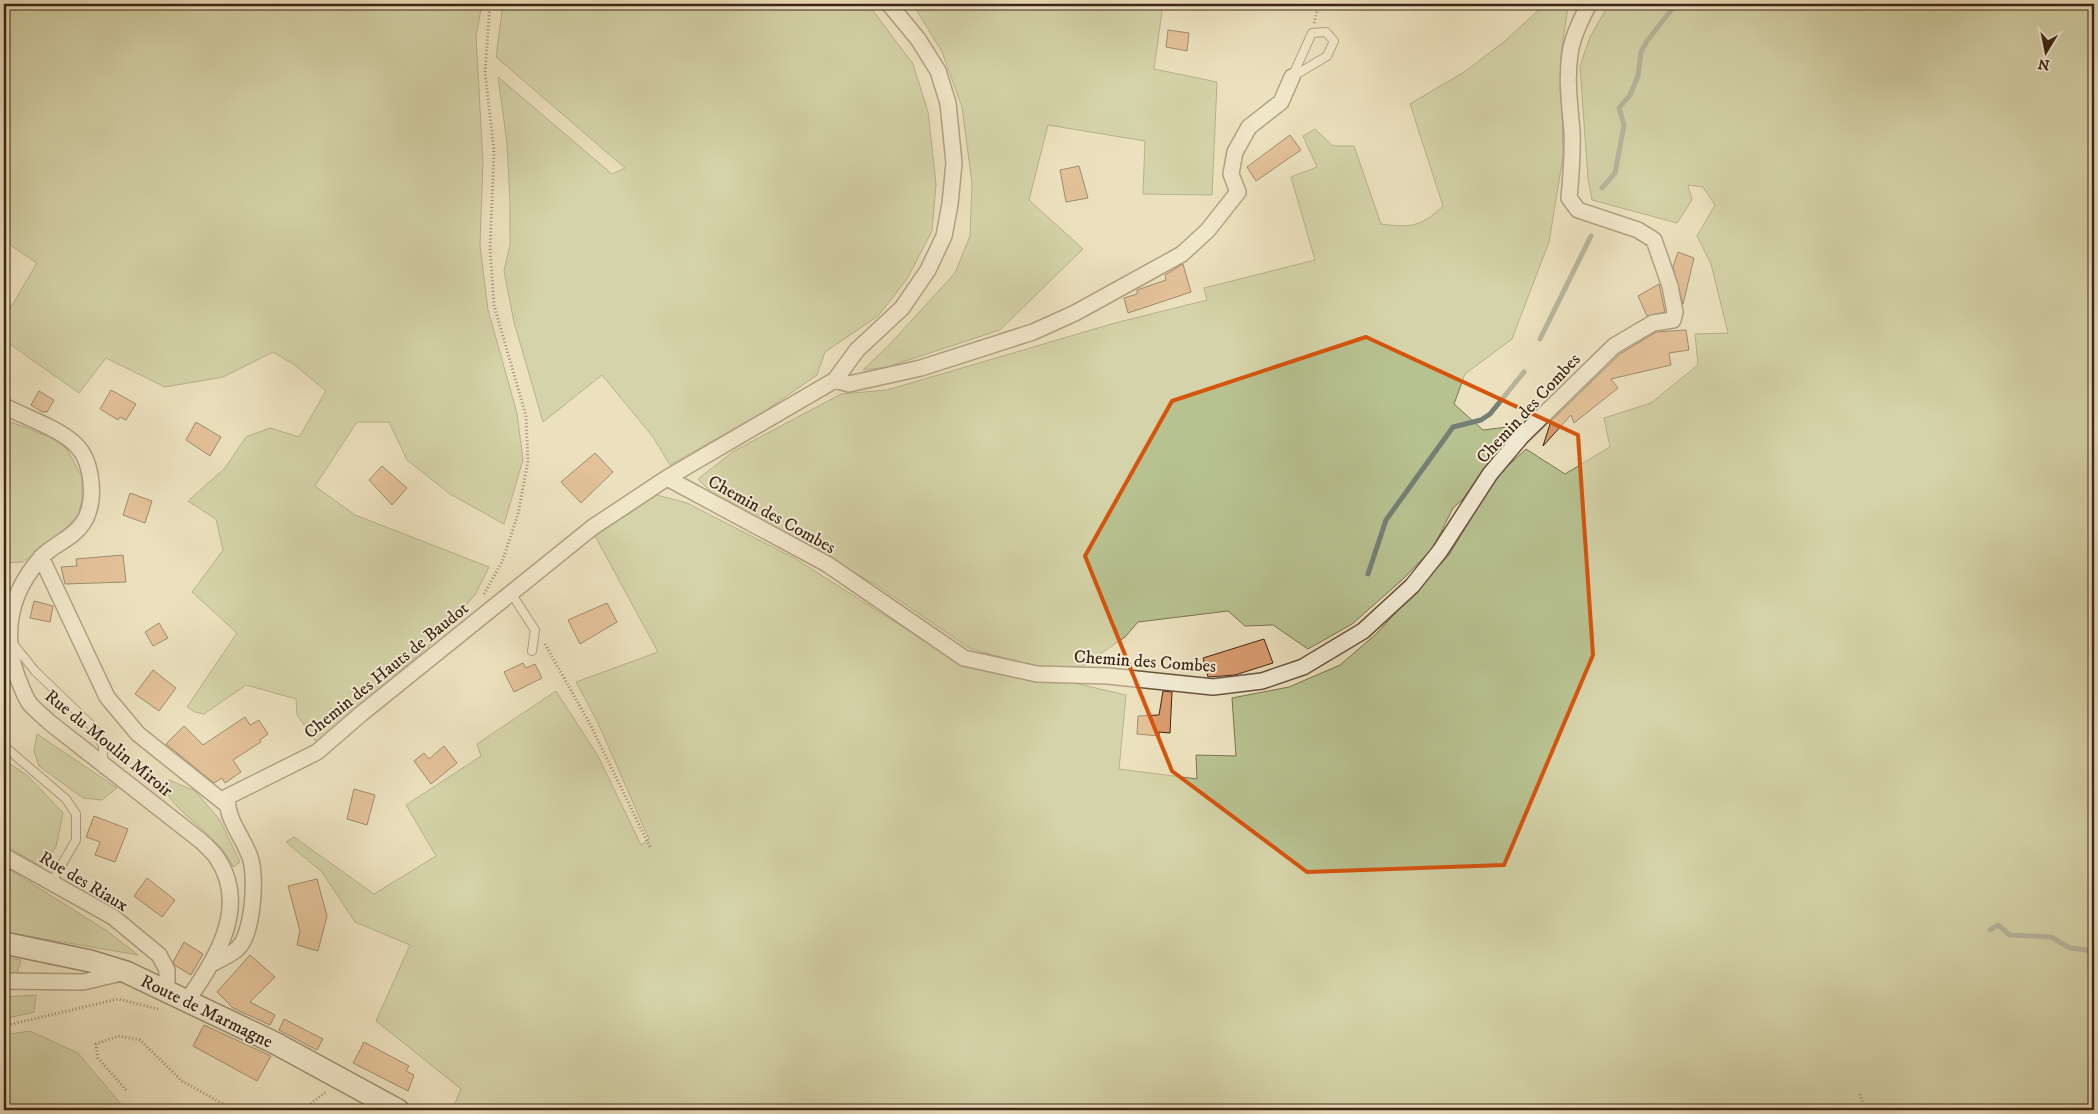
<svg xmlns="http://www.w3.org/2000/svg" width="2098" height="1114" font-family="'IM FELL DW Pica',serif">
  <style>
    .green { fill: #b8c291; stroke: #7a7352 }
    .lines { fill: none; stroke-linecap: round; stroke-linejoin: round }
    .stream { stroke: #757f76; stroke-width: 5 }
    .building { fill: #da9b6e; stroke: #3d2414 }
    .lane-casing { stroke: #69533e; stroke-width: 10 }
    .street-casing { stroke: #69533e; stroke-width: 18 }
    .secondary-casing { stroke: #3d2414; stroke-width: 24 }
    .path { stroke: #3d2414; stroke-width: 3; stroke-dasharray: 1 2.5; stroke-linecap: butt }
    .lane { stroke: #f3ecd5; stroke-width: 8 }
    .street { stroke: #f3ecd5; stroke-width: 15 }
    .secondary { stroke: #f3ecd5; stroke-width: 21 }
    .marked { fill: none; stroke: #d7540d; stroke-width: 4; stroke-linejoin: round }
    .labels { text-anchor: middle; stroke-width: 4; stroke-linejoin: round; paint-order: stroke }
    .street-label { font-size: 18px; fill: #3d2414; stroke: #f3ecd5 }
  </style>
  <rect width="100%" height="100%" fill="#ece1be"/>
  <filter id="stains"><feTurbulence type="fractalNoise" baseFrequency=".004" numOctaves="4"/><feColorMatrix values="0 0 0 0 .2 0 0 0 0 .09 0 0 0 0 .02 0 0 0 .5 -.17"/></filter>
  <radialGradient id="worn" r=".72"><stop offset=".6" stop-color="#630" stop-opacity="0"/><stop offset="1" stop-color="#630" stop-opacity=".3"/></radialGradient>
  <!-- green -->
  <path class="green" d="M4,4H482L476,36L483,162L480,245L488,310L517,413L523,460L504,524L450,494L407,460L389,422H357L315,486L355,515L489,567L475,595L430,645L317,743L297,715L296,699L246,685L204,714L195,712L187,707L237,633L192,592L223,550L216,519L188,501L225,468L246,437L270,428L299,437L326,391L296,366L273,352L223,377L165,387L106,358L79,393L4,340V319L37,263L4,241Z
    M503,4H868L913,64L928,112L936,184L932,231L907,279L878,316L825,352L817,375L765,411L670,465L653,437L602,375L543,422L514,322L504,271L510,245V202L507,143L498,77L612,174L625,168L496,57Z
    M913,4H1163L1154,69L1217,82L1212,195L1143,194L1145,141L1048,125L1029,200L1083,249L1000,330L887,367L863,370L890,344L955,273L970,236L972,183L962,107L942,52Z
    M1545,4L1568,6L1561,54L1563,157L1549,242L1512,339L1465,374L1454,404L1483,430L1523,425L1485,467L1463,499L1453,508L1433,548L1402,580L1352,624L1308,649L1273,625L1245,626L1228,611L1138,622L1125,637L1080,668L1034,667L969,648L875,584L711,492L698,479L734,451L841,394L887,390L1115,323L1207,300L1204,288L1315,260L1291,177L1317,167L1303,136L1315,129L1333,146H1354L1381,224C1410,228 1421,227 1443,206L1410,104L1464,72L1505,41Z
    M1609,4H2094V1110H452L461,1089L376,1021L410,945L355,922L322,872L286,842L294,837L374,894L436,856L406,805L481,756L477,744L556,691L598,756L641,845L649,839L598,723L576,682L658,652L595,536L657,495L687,503L796,559L953,659L984,670L1070,682L1126,695L1119,769L1197,779L1196,755L1236,756L1232,698L1289,687L1340,665L1376,634L1449,555L1496,477L1526,449L1565,474L1610,447L1604,418L1651,403L1698,365L1695,334L1728,333L1711,264L1697,236L1715,205L1703,187L1688,185L1692,200L1677,223L1592,200L1588,179L1580,66L1590,37Z
    M4,419L54,439L67,449L82,477V500L78,515L67,527L23,562L4,563Z
    M37,734L117,788L102,800L83,798L39,766L34,751Z
    M4,760L28,776L63,813L56,847L41,867L4,844Z
    M169,780L195,791L220,820L240,862L233,867C218,833 181,820 163,787Z
    M4,866L107,931L138,955L4,932Z
    M4,957L21,960L17,973H4Z
    M36,995L34,1012L4,1019V997Z
    M30,1031L78,1053L126,1110H4V1035Z"/>
  <g class="lines">
    <!-- stream -->
    <path class="stream" d="M1602,188L1615,173L1624,125L1619,108L1630,95L1638,76L1641,52L1647,41L1676,4
      M1540,339L1591,236
      M1368,574L1386,520L1453,427L1481,420L1490,414L1524,372
      M1990,930L1998,925L2010,935L2051,937L2070,948L2094,951"/>
  </g>
  <!-- building -->
  <path class="building" d="M1168,30L1189,33L1187,51L1166,47Z
    M1290,135L1301,150L1256,181L1247,167Z
    M1079,166L1088,198L1066,202L1060,170Z
    M1678,252L1694,258L1683,304L1673,267Z
    M1183,264L1191,292L1128,313L1124,298L1137,294V290L1166,280L1165,275Z
    M1659,284L1665,312L1647,316L1638,296Z
    M1686,330L1689,350L1669,353L1671,365L1611,379L1618,388L1574,423L1571,415L1543,446L1551,421L1620,354L1656,332Z
    M111,390L136,404L126,420L120,417L118,420L100,409Z
    M39,391L54,400L47,412H42L31,405Z
    M196,422L221,437L210,456L186,440Z
    M595,453L613,472L581,503L561,482Z
    M382,466L407,488L392,505L369,480Z
    M130,493L152,501L145,523L123,515Z
    M123,555L126,582L65,584L61,567L77,566L76,559Z
    M34,601L53,606L50,622L30,618Z
    M607,603L617,622L580,644L568,620Z
    M159,623L168,638L153,646L145,632Z
    M1264,639L1273,663L1235,675L1208,677L1203,658Z
    M523,663L526,668L535,664L542,678L514,692L504,672Z
    M153,670L176,688L159,711L135,694Z
    M1163,691L1172,692L1170,733L1159,732V736L1137,734L1138,716L1159,715Z
    M245,717L250,725L259,720L268,734L260,740L261,742L233,760L241,772L225,783L222,778L214,783L166,744L184,726L203,745Z
    M444,746L457,763L431,784L414,761L424,753L429,759Z
    M354,789L375,795L367,825L347,819Z
    M94,816L128,829L115,862L95,855L100,842L86,837Z
    M147,878L175,900L162,917L134,896Z
    M317,879L327,916L318,951L297,945L300,931L288,886Z
    M184,942L203,954L191,975L176,966L173,962Z
    M250,955L275,977L250,1002L275,1015L270,1025L233,1008L217,992Z
    M284,1019L323,1039L317,1050L279,1030Z
    M204,1025L271,1056L257,1081L193,1046Z
    M364,1042L409,1066L406,1071L414,1075L408,1091L353,1063Z"/>
  <g class="lines">
    <!-- lane casing -->
    <g class="lane-casing">
      <path id="lane" d="M1326,32L1334,41L1327,56L1292,77L1312,33Z
        M511,593L535,630L532,651
        M14,645L35,671L94,728L103,746V763
        M4,746L66,799L76,814V840L51,883"/>
    </g>
    <!-- street casing -->
    <g class="street-casing">
      <path id="street" d="M835,380L849,384L921,368L1033,332L1075,313L1182,254L1208,230L1238,192L1231,174L1235,152L1249,127L1281,102L1292,77
        M4,406C25,417 58,428 75,444C93,461 97,502 83,523C72,540 52,544 40,559C10,593 2,633 17,676C21,685 24,696 30,704C35,710 43,716 49,722L201,841C206,846 213,852 217,858C250,907 215,961 186,1002
        M667,478L827,564L964,658L1037,674L1108,676L1213,687L1262,681L1303,667L1363,631L1412,586L1440,551L1490,474L1521,437L1614,346L1653,323L1673,320L1675,312L1670,286L1654,240L1638,230L1578,210L1569,198C1571,176 1573,154 1572,132C1570,106 1566,80 1570,54C1572,37 1581,19 1589,4
        M41,557L107,697L138,734L227,805
        M4,856L113,917L159,955L167,970V991
        M210,965C218,960 229,956 237,949C253,936 257,876 250,857C242,835 227,821 227,797L317,752L361,714L593,527L667,478L835,380L857,350L902,308L928,270L944,236L950,204L954,163L948,103L938,71L918,39L889,4
        M4,981L83,982L126,972"/>
    </g>
    <!-- secondary casing -->
    <g class="secondary-casing">
      <path id="secondary" d="M4,943L90,961L126,972L275,1043L398,1110"/>
    </g>
    <!-- path -->
    <path class="path" d="M1314,23L1319,4
      M484,594L502,562L518,514L528,461L526,416L494,305L490,248L494,151L485,72L490,4
      M545,644L591,726L651,849
      M4,1026L118,999L158,1009
      M126,1090L98,1058L96,1044L118,1036L140,1040L182,1081L234,1110
      M1860,1094L1865,1110
      M302,1110L326,1092"/>
    <!-- lane -->
    <use href="#lane" class="lane"/>
    <!-- street -->
    <use href="#street" class="street"/>
    <!-- secondary -->
    <use href="#secondary" class="secondary"/>
  </g>
  <!-- marked area -->
  <path d="M0 0H2098V1114H0ZM1366,337L1578,435L1593,655L1504,865L1307,872L1172,771L1085,556L1172,401Z" fill="#ece1be" fill-opacity=".55" fill-rule="evenodd"/>
  <path class="marked" d="M1366,337L1578,435L1593,655L1504,865L1307,872L1172,771L1085,556L1172,401Z"/>
  <g class="labels">
    <!-- street labels -->
    <g class="street-label">
      <text transform="translate(1528 408) rotate(-47)" y="6">Chemin des Combes</text>
      <text transform="translate(772 514) rotate(29)" y="6">Chemin des Combes</text>
      <text transform="translate(1145 661) rotate(4)" y="6">Chemin des Combes</text>
      <text transform="translate(386 670) rotate(-39)" y="6">Chemin des Hauts de Baudot</text>
      <text transform="translate(109 743) rotate(39)" y="6">Rue du Moulin Miroir</text>
      <text transform="translate(84 881) rotate(31)" y="6">Rue des Riaux</text>
      <text transform="translate(207 1011) rotate(26)" y="6">Route de Marmagne</text>
    </g>
  </g>
  <!-- margin -->
  <rect width="2098" height="1114" fill="none" stroke="#ece1be" stroke-width="20"/>
  <rect x="5" y="5" width="2088" height="1104" fill="none" stroke="#3d2414" stroke-width="2.5"/>
  <rect x="10" y="10" width="2078" height="1094" fill="none" stroke="#3d2414"/>
  <!-- north arrow -->
  <g transform="translate(2046 52) rotate(190)" stroke="#f3ecd5" stroke-width="4" paint-order="stroke">
  <path d="M0-4L9 19L0 12L-9 19Z" fill="#3d2414"/>
  <text y="-8" font-size="14" font-weight="bold" text-anchor="middle" fill="#3d2414">N</text>
  </g>
  <rect width="100%" height="100%" filter="url(#stains)"/>
  <rect width="100%" height="100%" fill="url(#worn)"/>
</svg>
